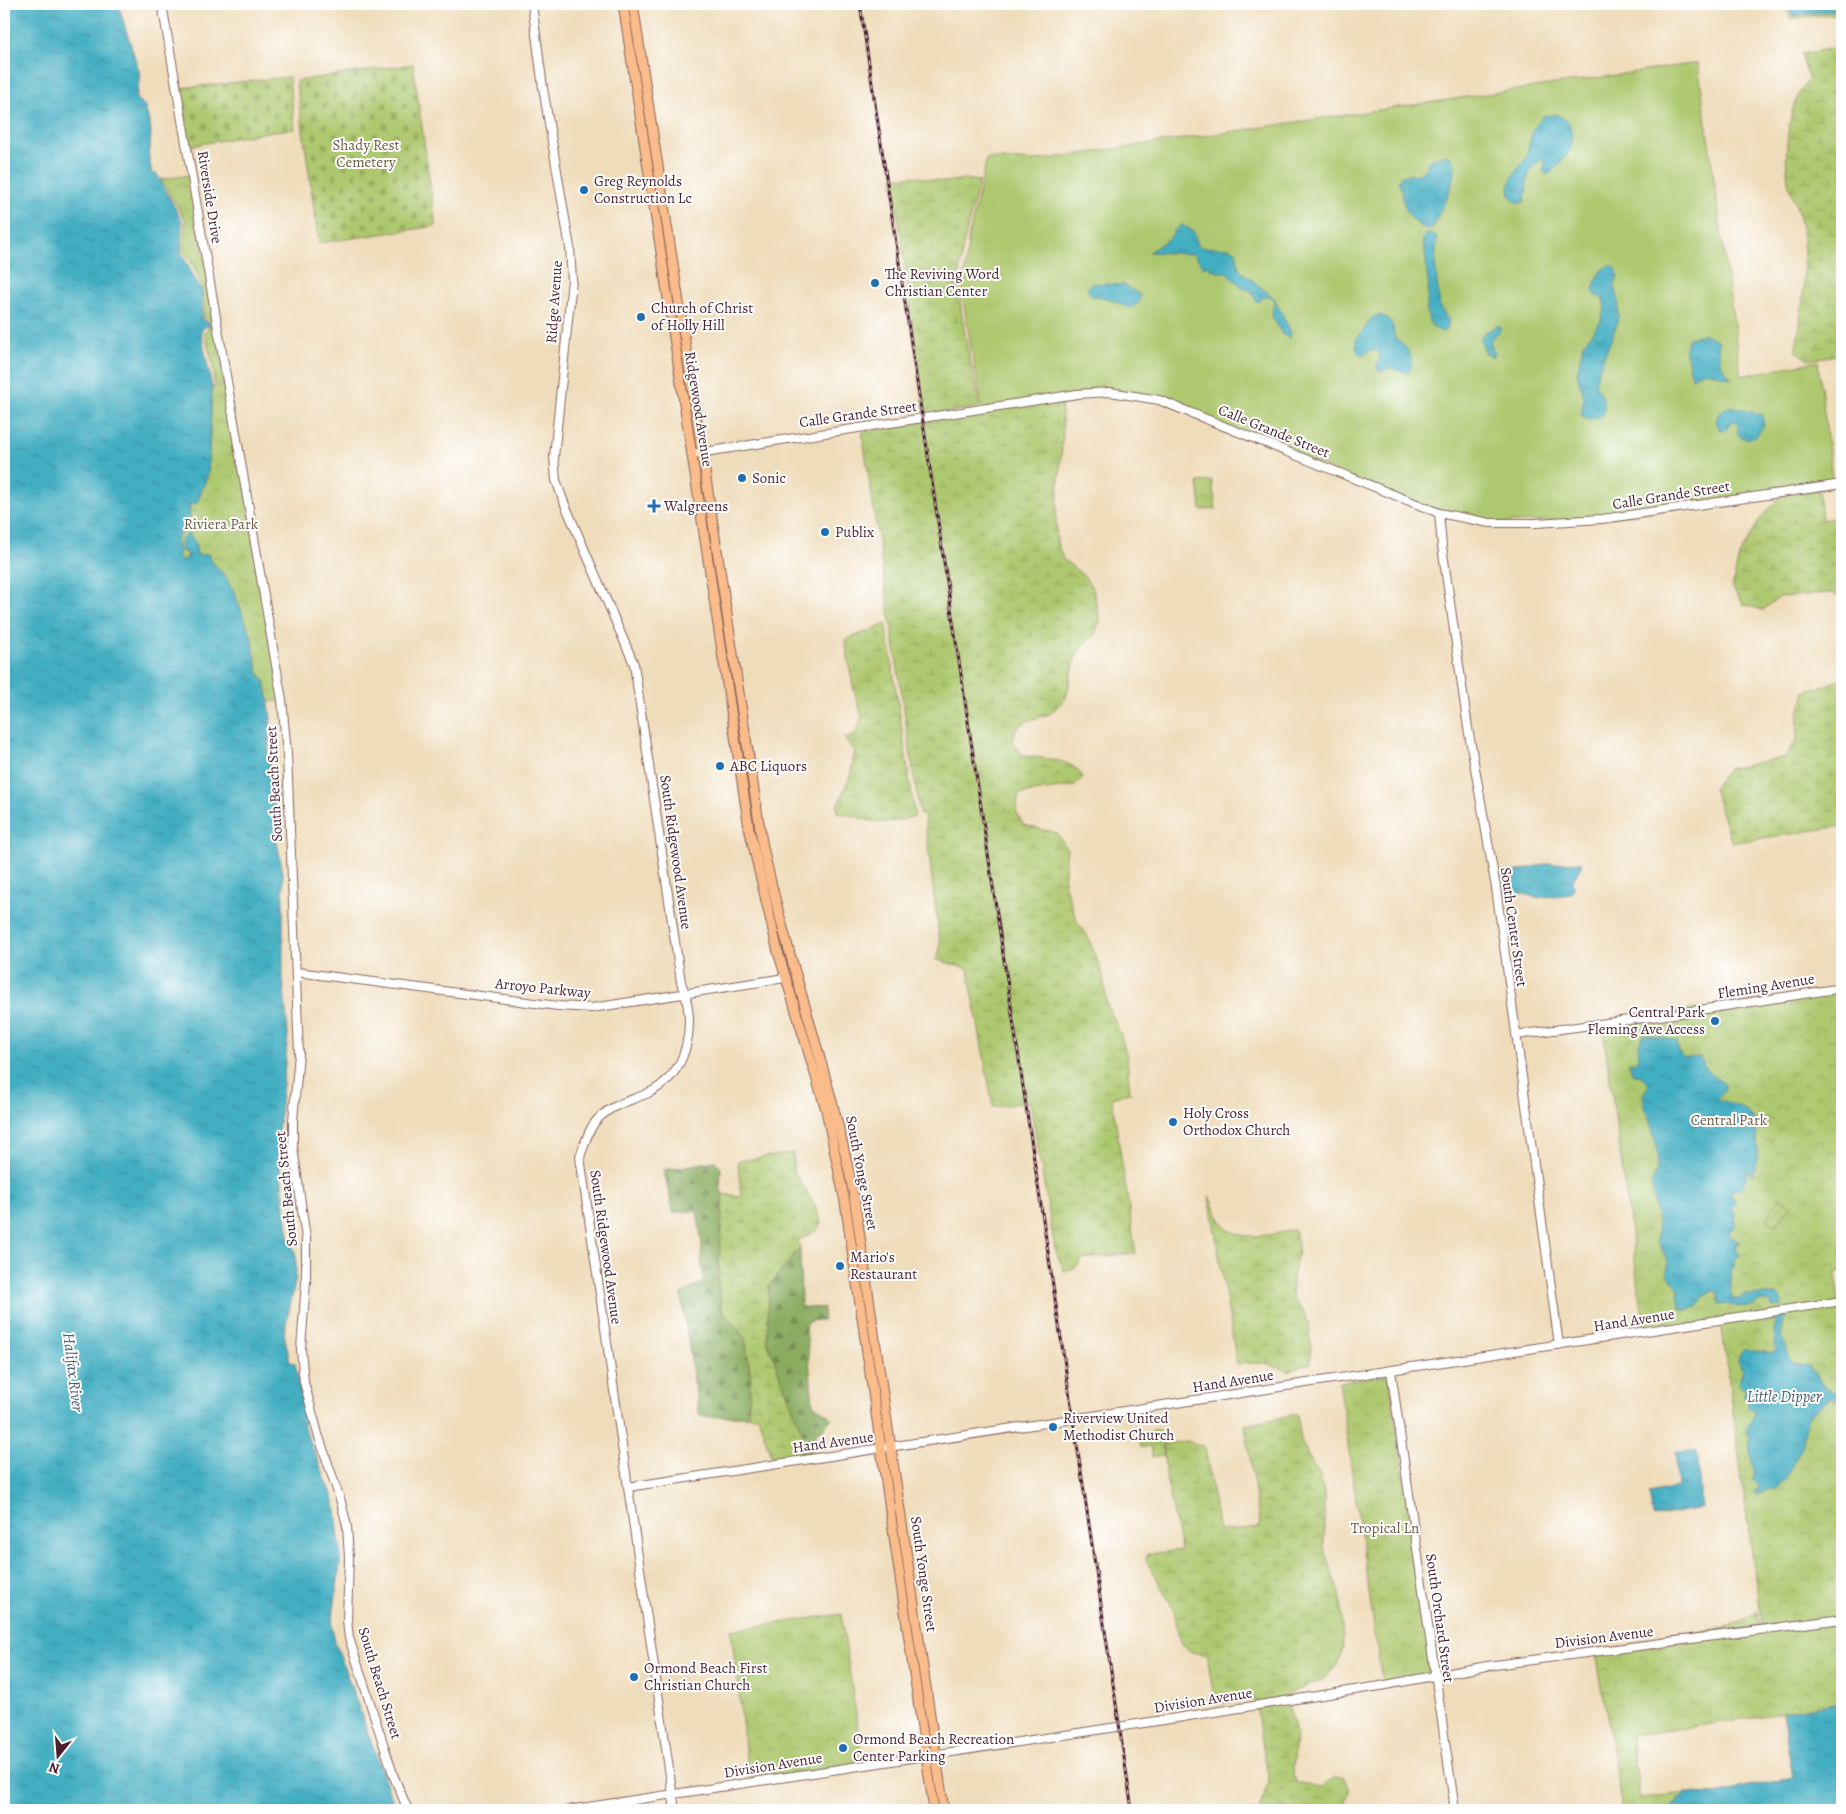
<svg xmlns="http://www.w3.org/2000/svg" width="1846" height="1814" font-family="Alegreya,serif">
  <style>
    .grass { fill: #adc86e; stroke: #7c744c }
    .forest { fill: url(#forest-firs); stroke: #6a6646 }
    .wetland { fill: url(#wetland-marsh); stroke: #7c744c }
    .cemetery { fill: url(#cemetery-stones); stroke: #7c744c }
    .park { fill: url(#park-crowns); stroke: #7c744c; fill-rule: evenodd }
    .garden { fill: url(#garden-furrows); stroke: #7c744c }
    .water { fill: url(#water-ripples); stroke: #466676 }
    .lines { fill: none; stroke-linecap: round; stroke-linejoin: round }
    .minor-casing { stroke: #84615d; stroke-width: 10 }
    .major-casing { stroke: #84615d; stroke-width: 11 }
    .minor { stroke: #fff; stroke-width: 8 }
    .major { stroke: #f9bc8a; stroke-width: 9 }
    .rail-casing { stroke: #4a1f2b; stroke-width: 3 }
    .rail { stroke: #fff; stroke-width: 1; stroke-dasharray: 4; stroke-linecap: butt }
    .poi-dot { fill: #1f6fb2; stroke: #fff; stroke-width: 2 }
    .labels { text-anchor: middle; stroke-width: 4; stroke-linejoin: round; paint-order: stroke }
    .park-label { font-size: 15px; fill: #6d5a42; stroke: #fff }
    .poi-label { font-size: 15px; fill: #4a1f2b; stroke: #fff; text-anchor: start }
    .street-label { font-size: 15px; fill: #4a1f2b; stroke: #fff }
    .water-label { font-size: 16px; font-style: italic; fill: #475f6f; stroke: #fff }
  </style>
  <defs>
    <pattern id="forest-firs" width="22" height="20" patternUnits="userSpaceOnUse" patternTransform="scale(1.25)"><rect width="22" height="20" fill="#8aac61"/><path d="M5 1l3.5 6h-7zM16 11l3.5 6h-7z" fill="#738b50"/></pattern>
    <pattern id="wetland-marsh" width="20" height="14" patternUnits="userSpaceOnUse" patternTransform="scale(1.25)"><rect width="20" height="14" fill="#adc86e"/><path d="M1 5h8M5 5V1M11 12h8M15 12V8" fill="none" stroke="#96ab5f"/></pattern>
    <pattern id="cemetery-stones" width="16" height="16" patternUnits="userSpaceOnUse" patternTransform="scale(1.25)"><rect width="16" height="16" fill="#adc86e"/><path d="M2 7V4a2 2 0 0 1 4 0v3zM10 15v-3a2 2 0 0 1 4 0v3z" fill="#96ab5f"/></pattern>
    <pattern id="park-crowns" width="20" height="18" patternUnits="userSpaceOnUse" patternTransform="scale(1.25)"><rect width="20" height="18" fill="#adc86e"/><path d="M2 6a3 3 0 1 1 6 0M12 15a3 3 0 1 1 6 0" fill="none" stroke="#96ab5f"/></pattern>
    <pattern id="garden-furrows" width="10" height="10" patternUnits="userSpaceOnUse" patternTransform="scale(1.25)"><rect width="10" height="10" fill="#adc86e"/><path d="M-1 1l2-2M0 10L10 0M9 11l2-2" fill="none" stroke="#96ab5f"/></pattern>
    <pattern id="water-ripples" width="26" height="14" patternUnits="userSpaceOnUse" patternTransform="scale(1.25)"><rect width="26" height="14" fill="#43aec2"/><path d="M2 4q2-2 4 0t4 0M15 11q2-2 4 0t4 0" fill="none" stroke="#3a8d9e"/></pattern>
  </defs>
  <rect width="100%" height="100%" fill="#fff"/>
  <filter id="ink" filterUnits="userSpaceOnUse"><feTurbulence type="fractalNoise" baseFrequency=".02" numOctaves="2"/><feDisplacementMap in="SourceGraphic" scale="10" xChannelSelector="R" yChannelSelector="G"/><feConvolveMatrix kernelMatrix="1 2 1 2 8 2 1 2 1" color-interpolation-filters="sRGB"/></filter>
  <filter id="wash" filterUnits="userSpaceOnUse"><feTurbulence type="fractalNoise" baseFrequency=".0096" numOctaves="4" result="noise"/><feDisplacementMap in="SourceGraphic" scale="20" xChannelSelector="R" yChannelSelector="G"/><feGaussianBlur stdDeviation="1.12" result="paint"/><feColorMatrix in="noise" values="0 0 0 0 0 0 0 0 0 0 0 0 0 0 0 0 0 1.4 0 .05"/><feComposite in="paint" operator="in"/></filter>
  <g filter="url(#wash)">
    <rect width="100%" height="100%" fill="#efdcba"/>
    <!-- grass -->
    <path class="grass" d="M1786,4H1790L1795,16L1842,9V13L1790,19Z
      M1698,63L1741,376L1818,361L1833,486L1602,519L1490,523L1439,513L1159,400L1110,392L982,409L962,294L969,234L987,158L1032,161Z"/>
    <!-- forest -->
    <path class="forest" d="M715,1161L721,1168L720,1188L723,1194L718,1284L722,1311L745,1337L751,1378L748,1416L703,1417L699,1415L681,1294L704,1282L701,1261L702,1244L697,1211L673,1212L664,1170Z
      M800,1247L801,1307L824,1308L823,1320L810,1321L806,1326L813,1404L832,1418L823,1429L815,1434L811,1453L799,1456L803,1436L767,1341L769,1286Z"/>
    <!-- wetland -->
    <path class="wetland" d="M1842,47V354L1808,360L1795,350C1804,309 1807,263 1801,222C1798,208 1791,195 1788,181C1784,152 1787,101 1809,80L1801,54Z
      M913,176L946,182L964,179L979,181C973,209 963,237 960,267C956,310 972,363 980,407L925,416L893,178Z
      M1061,400L1063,433L1056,522L1057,542L1063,559L1085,577L1093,589L1100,619L1095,635L1083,645L1075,659L1066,698L1050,714L1027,721L1016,729L1013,742L1022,755C1043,760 1070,756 1083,777L1075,786L1019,794L1016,811L1023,825L1057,833L1067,849L1064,883L1077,921L1087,935L1103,975L1107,1004L1121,1035L1127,1057L1130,1093L1114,1096L1112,1099L1136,1253L1083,1259L1075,1268L1064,1271L1055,1249L1030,1102L993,1107L968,969L935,959L939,955L940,945L924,814L920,815L862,432Z
      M1819,490L1822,520L1842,517V597L1831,593L1780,597L1763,610L1743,604L1732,587L1739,556L1759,521L1780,496Z
      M886,624L915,816C880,827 872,821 838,812L837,806L850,776L855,751L844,739L855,735L862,716L853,687L845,640Z
      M1842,679V826L1732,843L1713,788L1728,769L1785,757L1797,739L1798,718L1805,692Z
      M793,1153V1170L816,1207L821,1223L816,1231L797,1241L800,1247L769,1286L767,1341L803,1436L799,1456L792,1458L771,1456L758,1416H748L751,1378L745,1337L722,1311L718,1284L723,1194L741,1196L738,1161Z
      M1209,1196C1213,1204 1216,1214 1221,1221C1237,1245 1272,1234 1294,1230C1305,1255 1290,1266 1292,1290C1292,1303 1302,1306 1306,1317C1312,1330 1311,1348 1311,1363L1288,1371L1265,1363L1237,1364Z
      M1297,1414L1302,1445L1321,1478L1324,1493V1549L1341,1599L1343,1648L1337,1665L1323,1680L1286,1695V1698L1255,1703L1253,1697L1215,1705L1207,1655L1191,1652L1180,1643L1174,1610L1146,1560L1147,1554L1181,1550L1165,1472L1164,1444L1187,1441L1205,1447L1219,1531L1260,1527L1245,1425Z
      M1757,1612L1759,1628L1667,1640L1738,1624Z
      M1288,1703L1296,1733L1293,1774L1297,1783C1306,1782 1313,1788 1322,1788L1335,1777H1344L1349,1791L1344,1810H1260L1269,1782L1256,1708Z"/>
    <!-- cemetery -->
    <path class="cemetery" d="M413,64L436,226L319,243L296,81Z
      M289,77L295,129L273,131L190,146L181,88Z"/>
    <!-- park -->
    <path class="park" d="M190,175L225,383L214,384L213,364L204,332L211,325L210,320L204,317C204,290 200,272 183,251L185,220L161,179Z
      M228,385L282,700L269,702L265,682L258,672L251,635L232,588L230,587C225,571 213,560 197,556L195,542L188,533L184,551L188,557L181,561L178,558L176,539C185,526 191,521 189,504L197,503L208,474L212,387Z
      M1212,481L1216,509L1201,510L1198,482Z
      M1835,989L1842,1057V1271L1836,1272L1839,1302L1842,1301V1810H1623L1596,1653L1762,1630L1721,1321L1645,1332L1602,1023ZM1782,1713L1793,1777L1716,1794L1687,1793L1640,1798L1631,1736Z
      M1389,1374L1432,1674L1382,1683L1339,1382Z
      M1160,1430L1164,1455L1152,1457L1150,1447H1141L1139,1433Z
      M841,1614L863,1762L749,1781L731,1630Z"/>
    <!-- garden -->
    <path class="garden" d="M1781,1198L1791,1206L1775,1226L1766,1218Z"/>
    <!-- water -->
    <path class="water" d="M4,4H118L140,74L136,99L145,106L151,130L150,151L148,152L152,174H157L182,221L181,252L202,292V319L209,322V326L204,327L201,332L212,387L208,474L197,503L189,505L190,516L187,529L182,530L176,539L179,552L177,554L181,561L188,557L187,553L182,551L180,541L188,533L195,542L197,555L208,554C213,568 226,570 230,587L232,588L251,635L258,672L265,682L269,702L271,719L268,754L275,814L273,822L283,873V976L288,1035L277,1143L289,1237L296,1256V1279L284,1333L290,1362L295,1363L305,1419L303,1425L332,1494L336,1510L341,1556L332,1626L335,1642L396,1810H4Z
      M1790,4H1804L1810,7L1842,4V9L1792,16Z
      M1557,114L1569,123C1578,152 1566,156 1548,175L1543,172L1546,160L1542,159C1523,173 1529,182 1524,202L1517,203L1510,196L1509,186L1514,174L1526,158L1533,130L1543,116Z
      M1442,155C1475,156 1435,218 1432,229L1427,230C1412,222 1407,215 1402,198C1401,192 1403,189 1398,183L1400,176L1419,174L1426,168L1429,160Z
      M1182,225L1193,231L1199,247L1229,248L1236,251L1239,268L1242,272L1274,298L1291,332L1289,338L1282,334L1272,316L1274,301L1271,297H1263L1260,301H1256L1251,291L1242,287L1226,272H1217L1204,265V268L1194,254L1149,252L1170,238L1175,230Z
      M1431,233L1437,237L1435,262L1440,308L1449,321L1447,329L1443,332C1417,325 1431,295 1428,280C1425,268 1427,250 1422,240L1425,235Z
      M1610,265L1616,268L1618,276L1614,285C1630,323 1601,349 1595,385C1603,394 1606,403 1603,415C1595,419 1589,421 1581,415L1584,397L1577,373L1580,360L1583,345L1601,320L1605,307L1603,299L1595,295L1593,288L1601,270Z
      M1091,283L1124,285L1140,295L1139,303L1130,308L1107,298L1092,296L1087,289Z
      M1378,315C1390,316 1395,326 1394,338C1407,346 1416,357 1409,373L1390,368L1379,372L1377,367L1379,360V351L1371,350L1361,355L1357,351L1356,340L1373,317Z
      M1497,326H1500V331L1490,340L1494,353L1492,357L1486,353L1480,339L1485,332Z
      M1698,335H1706L1718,340C1719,355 1719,368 1732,378C1711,375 1711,365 1692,378L1685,348L1688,339Z
      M1732,406L1762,415L1764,425L1756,436L1747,439L1740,437L1737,432L1739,424L1733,420L1727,429L1720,430L1716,421C1718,412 1723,408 1732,406Z
      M1581,862V866L1572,882L1574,888L1570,894L1537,898L1521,893L1507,899L1503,875L1544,864Z
      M1645,1034L1677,1041L1679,1052L1684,1058L1700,1057L1706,1070L1725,1083V1091L1717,1099L1743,1108L1755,1121L1758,1149V1160L1752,1175L1747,1171L1745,1174L1747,1176L1741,1189L1733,1190L1730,1194L1736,1203L1731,1208L1735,1212V1227L1729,1232V1237H1733L1736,1241H1739V1244H1735L1736,1250L1740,1255L1735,1258L1734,1262L1735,1264C1728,1274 1730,1289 1732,1298L1739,1300L1743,1295H1776L1779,1296L1783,1306L1772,1307L1771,1303L1758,1302C1750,1311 1731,1304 1719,1304V1293L1714,1290L1704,1295L1698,1307L1685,1310L1680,1308L1677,1286L1667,1273L1668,1261L1657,1240L1658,1222L1651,1183C1669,1155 1646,1123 1643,1094L1649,1085L1643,1077L1632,1073L1629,1063H1635C1642,1053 1634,1045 1645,1034Z
      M1786,1315L1780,1334C1782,1338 1786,1344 1787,1348C1790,1365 1790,1365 1809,1366L1826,1388L1842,1396V1404L1831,1397L1810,1414L1805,1430L1803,1444L1786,1478L1776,1489H1767L1757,1495L1754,1493V1489H1758V1485L1752,1480L1755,1472C1751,1461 1747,1448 1751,1437L1746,1430L1756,1411L1747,1407L1749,1403L1744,1396V1393L1748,1390L1742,1388L1738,1384L1743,1370L1738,1361L1740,1354L1746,1349L1770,1353L1776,1350L1774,1330L1776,1322L1771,1319H1757Z
      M1696,1451L1702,1508L1653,1517L1649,1493L1678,1487L1675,1452Z
      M1842,1702V1810H1673V1805L1678,1803L1677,1801L1687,1793L1716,1794L1793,1777L1782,1712Z"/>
  </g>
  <g filter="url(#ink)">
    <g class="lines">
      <!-- minor casing -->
      <g class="minor-casing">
        <path id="minor" d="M162,4L282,700L287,754L299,1054L293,1120V1147L306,1238V1282L301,1349L304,1382L318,1434L341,1502L347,1526L349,1558L347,1620L349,1638L394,1777L408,1810
          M532,4L543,88L570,248L572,280L554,457L556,480L563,500L634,664L681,982C697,1023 690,1075 646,1094C630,1101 614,1104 601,1116C589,1126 585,1143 580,1157L675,1810
          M692,454L1077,394L1110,392L1159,400L1439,513L1490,523H1536L1602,519L1842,484
          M1439,513L1442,546L1468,728L1496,888L1559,1345
          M297,972L558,1006L592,1008L785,978
          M1516,1035L1674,1014L1842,988
          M1391,1371L1455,1810
          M628,1487L1842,1301
          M568,1810L1170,1719L1380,1686L1487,1666L1842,1619"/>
      </g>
      <!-- major casing -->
      <g class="major-casing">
        <path id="major" d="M623,4L749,828L778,952L826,1110L845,1202L934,1810
          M633,4L762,842C787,962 831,1076 854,1196L944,1810"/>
      </g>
      <!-- minor -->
      <use href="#minor" class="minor"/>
      <!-- major -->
      <use href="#major" class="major"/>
      <!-- rail casing -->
      <g class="rail-casing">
        <path id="rail" d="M860,4L1132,1810"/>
      </g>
      <!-- rail -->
      <use href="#rail" class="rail"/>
    </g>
  </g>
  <!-- markers -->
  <g class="poi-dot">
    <circle cx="584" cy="190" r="5"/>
    <circle cx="875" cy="283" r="5"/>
    <circle cx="641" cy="317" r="5"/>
    <circle cx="742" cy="478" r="5"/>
    <path d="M651.5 498.5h5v5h5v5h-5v5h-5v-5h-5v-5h5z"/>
    <circle cx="825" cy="532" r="5"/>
    <circle cx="720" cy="766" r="5"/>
    <circle cx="1715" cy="1021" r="5"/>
    <circle cx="1173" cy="1122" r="5"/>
    <circle cx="840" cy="1266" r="5"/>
    <circle cx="1053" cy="1427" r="5"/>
    <circle cx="634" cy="1677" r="5"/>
    <circle cx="843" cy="1748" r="5"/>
  </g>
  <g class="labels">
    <!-- park labels -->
    <g class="park-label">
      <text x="366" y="150">Shady Rest<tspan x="366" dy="17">Cemetery</tspan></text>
      <text x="221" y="529">Riviera Park</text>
      <text x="1729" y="1125">Central Park</text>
      <text x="1385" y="1533">Tropical Ln</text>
    </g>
    <!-- poi labels -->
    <g class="poi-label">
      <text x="594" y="186">Greg Reynolds<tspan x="594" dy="17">Construction Lc</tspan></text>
      <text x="885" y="279">The Reviving Word<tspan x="885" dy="17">Christian Center</tspan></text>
      <text x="651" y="313">Church of Christ<tspan x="651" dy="17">of Holly Hill</tspan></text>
      <text x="752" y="483">Sonic</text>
      <text x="664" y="511">Walgreens</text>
      <text x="835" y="537">Publix</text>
      <text x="730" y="771">ABC Liquors</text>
      <text x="1705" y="1017" text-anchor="end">Central Park<tspan x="1705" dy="17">Fleming Ave Access</tspan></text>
      <text x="1183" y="1118">Holy Cross<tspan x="1183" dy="17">Orthodox Church</tspan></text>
      <text x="850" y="1262">Mario's<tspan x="850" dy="17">Restaurant</tspan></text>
      <text x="1063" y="1423">Riverview United<tspan x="1063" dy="17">Methodist Church</tspan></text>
      <text x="644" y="1673">Ormond Beach First<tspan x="644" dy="17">Christian Church</tspan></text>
      <text x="853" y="1744">Ormond Beach Recreation<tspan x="853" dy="17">Center Parking</tspan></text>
    </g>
    <!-- street labels -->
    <g class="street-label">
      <text transform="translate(210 197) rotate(81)" y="5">Riverside Drive</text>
      <text transform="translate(554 302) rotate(-86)" y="5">Ridge Avenue</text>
      <text transform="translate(699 409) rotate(81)" y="5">Ridgewood Avenue</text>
      <text transform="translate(858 414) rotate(-8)" y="5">Calle Grande Street</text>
      <text transform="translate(1274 431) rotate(22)" y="5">Calle Grande Street</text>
      <text transform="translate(1671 495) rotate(-9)" y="5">Calle Grande Street</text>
      <text transform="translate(274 784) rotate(-93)" y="5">South Beach Street</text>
      <text transform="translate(676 852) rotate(82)" y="5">South Ridgewood Avenue</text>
      <text transform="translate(1514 927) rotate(82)" y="5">South Center Street</text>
      <text transform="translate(1766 986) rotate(-9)" y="5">Fleming Avenue</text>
      <text transform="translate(543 988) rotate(6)" y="5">Arroyo Parkway</text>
      <text transform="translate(862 1173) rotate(79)" y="5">South Yonge Street</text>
      <text transform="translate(286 1189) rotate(-96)" y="5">South Beach Street</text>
      <text transform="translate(606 1247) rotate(82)" y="5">South Ridgewood Avenue</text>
      <text transform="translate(1634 1320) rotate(-9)" y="5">Hand Avenue</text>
      <text transform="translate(1233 1381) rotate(-9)" y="5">Hand Avenue</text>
      <text transform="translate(833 1442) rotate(-8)" y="5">Hand Avenue</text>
      <text transform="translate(924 1574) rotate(82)" y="5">South Yonge Street</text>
      <text transform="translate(1440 1618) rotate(82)" y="5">South Orchard Street</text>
      <text transform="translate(1604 1637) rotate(-7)" y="5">Division Avenue</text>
      <text transform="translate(380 1683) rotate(73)" y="5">South Beach Street</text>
      <text transform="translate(1203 1700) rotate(-9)" y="5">Division Avenue</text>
      <text transform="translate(773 1765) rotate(-9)" y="5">Division Avenue</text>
    </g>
    <!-- water labels -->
    <g class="water-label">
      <text transform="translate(74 1372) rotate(83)" y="6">Halifax River</text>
      <text x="1784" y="1402">Little Dipper</text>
    </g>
  </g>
  <!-- margin -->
  <rect width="1846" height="1814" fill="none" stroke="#fff" stroke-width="20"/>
  <!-- north arrow -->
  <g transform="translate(58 1756) rotate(197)" stroke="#ffffff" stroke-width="4" paint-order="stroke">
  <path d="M0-4L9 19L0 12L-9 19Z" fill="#4a1f2b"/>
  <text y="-8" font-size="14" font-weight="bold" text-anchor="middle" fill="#4a1f2b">N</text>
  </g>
</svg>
